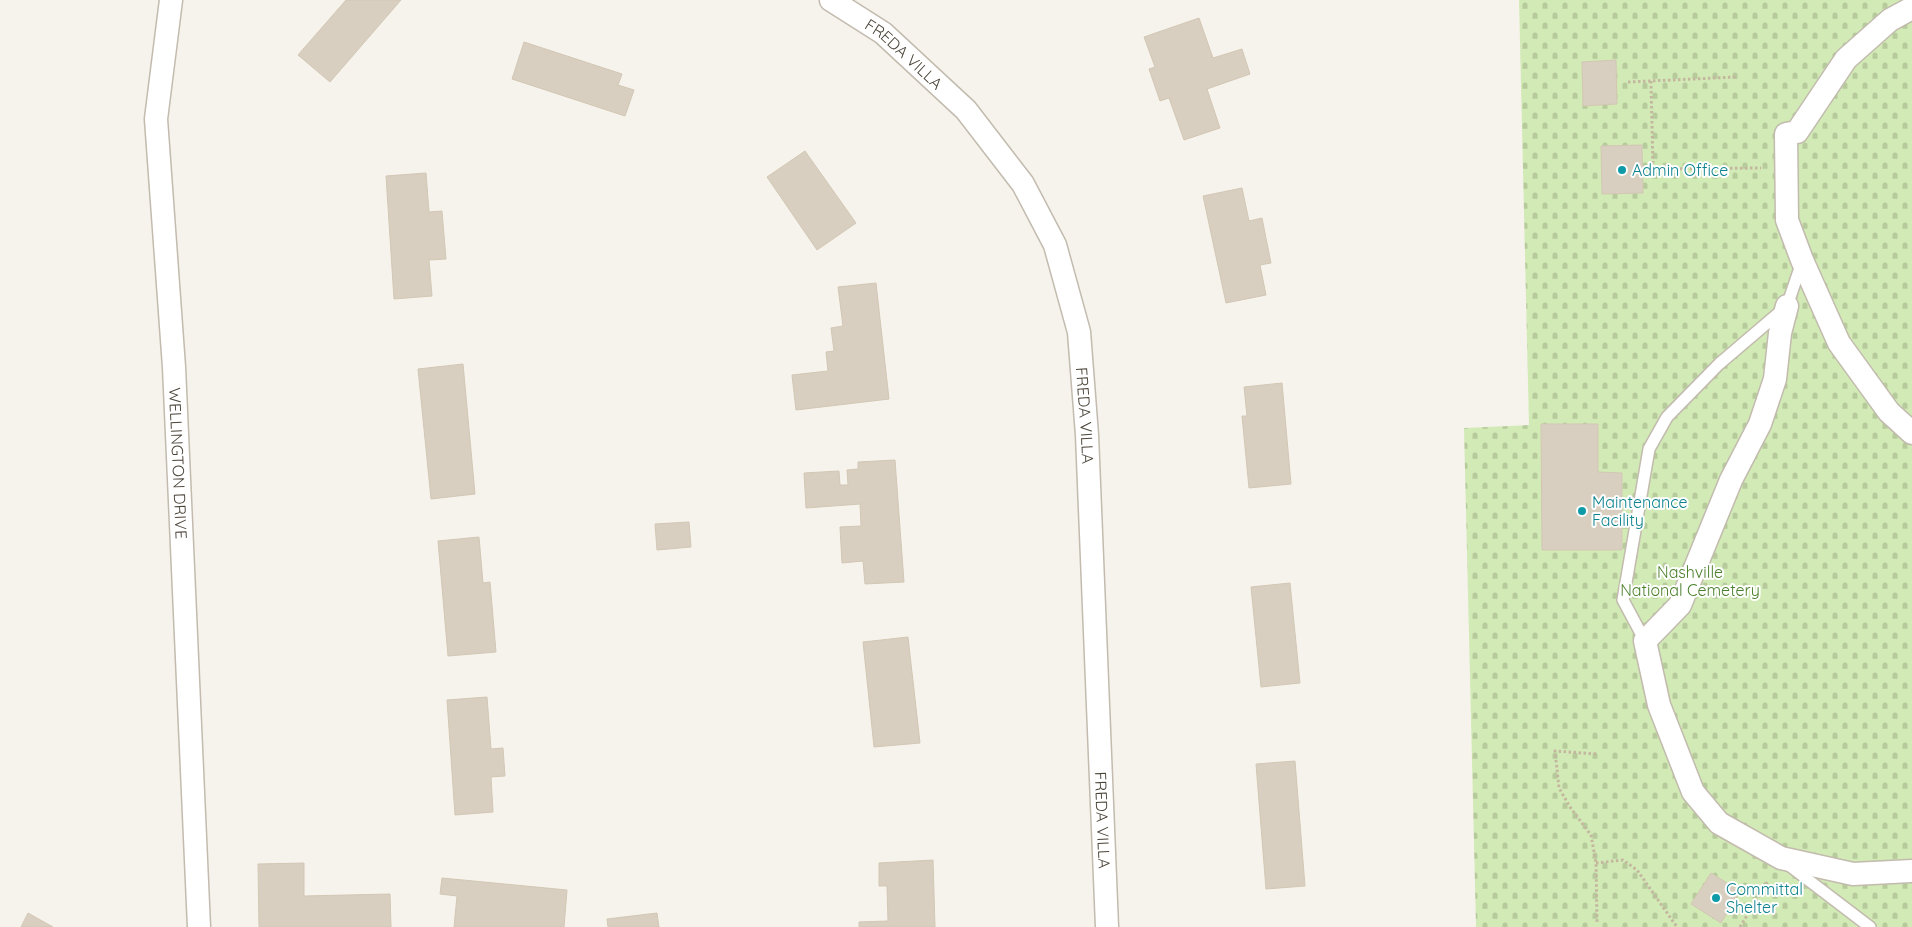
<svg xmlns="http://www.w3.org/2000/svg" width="1912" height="927" font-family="Quicksand,sans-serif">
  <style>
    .cemetery { fill: url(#cemetery-stones) }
    .building { fill: #d8cfc1; stroke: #d3c7b4 }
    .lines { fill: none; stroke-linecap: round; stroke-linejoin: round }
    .service-casing { stroke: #c2bbae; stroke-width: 14 }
    .minor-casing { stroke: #c2bbae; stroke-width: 25 }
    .path { stroke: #c4b79f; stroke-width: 3; stroke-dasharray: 2.5 2.5; stroke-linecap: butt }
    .service { stroke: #fff; stroke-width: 11 }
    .minor { stroke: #fff; stroke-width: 22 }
    .culture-dot { fill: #0f9aa8; stroke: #fff; stroke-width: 2 }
    .labels { text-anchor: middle; stroke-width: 4; stroke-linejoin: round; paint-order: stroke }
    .street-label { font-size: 16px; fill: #4b4439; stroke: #fff }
    .culture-label { font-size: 16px; fill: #0d838f; stroke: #fff; text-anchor: start }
    .park-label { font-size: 16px; fill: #4a7f2a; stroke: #fff }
  </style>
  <defs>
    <pattern id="cemetery-stones" width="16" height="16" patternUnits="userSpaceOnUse" patternTransform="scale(1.25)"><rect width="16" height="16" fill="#d2eab5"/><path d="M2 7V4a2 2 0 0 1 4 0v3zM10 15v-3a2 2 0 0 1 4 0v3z" fill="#b6ca9c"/></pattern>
  </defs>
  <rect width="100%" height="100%" fill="#f6f3ec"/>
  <!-- cemetery -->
  <path class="cemetery" d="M1519,0H1912V927H1476L1464,428L1529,425Z"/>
  <!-- building -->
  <path class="building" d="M346,0H401L330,82L298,55Z
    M1199,18L1213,58L1242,49L1250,74L1207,89L1220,128L1184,140L1169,98L1160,101L1149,69L1155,67L1144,37Z
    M524,42L622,74L618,85L634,90L625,116L512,79Z
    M1616,60L1617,104L1583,106L1582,62Z
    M1642,145L1643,193L1602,194L1601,146Z
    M805,151L856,223L817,250L767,177Z
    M426,173L429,212L442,211L446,259L429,260L432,296L394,299L386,176Z
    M1242,188L1249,221L1262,218L1271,263L1260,265L1266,295L1226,303L1203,196Z
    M876,283L889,399L796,410L792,375L828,371L826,352L834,351L831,328L843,326L838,287Z
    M463,364L475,494L431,499L418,369Z
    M1282,383L1291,484L1249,488L1242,416H1247L1244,387Z
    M1541,424H1598V472L1622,473V550H1542Z
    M895,460L904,582L865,584L863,561L842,563L840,527L861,526L860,504L806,508L804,473L839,471L840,485H848L847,470L858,469V462Z
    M689,522L691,547L657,550L655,524Z
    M479,537L483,583L490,582L496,652L448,656L438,541Z
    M1290,583L1300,683L1261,687L1251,587Z
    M908,637L920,743L874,747L863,642Z
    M487,697L491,749L503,748L505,776L491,777L493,812L455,815L447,700Z
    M1295,761L1305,886L1266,889L1256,764Z
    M933,860L935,927H859V922L888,921L887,886H879V863Z
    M304,863V896L390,894L391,927H259L258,864Z
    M1711,873L1740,891L1721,923L1691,904Z
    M442,878L567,890L564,927H454L457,896L440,894Z
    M28,913L53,927H21Z
    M657,913L659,927H608L607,919Z"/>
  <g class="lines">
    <!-- service casing -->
    <g class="service-casing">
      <path id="service" d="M1645,641L1623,600L1649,449L1667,417L1719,364L1787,306L1802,262
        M1790,866L1870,927"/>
    </g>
    <!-- minor casing -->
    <g class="minor-casing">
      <g id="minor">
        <path id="s1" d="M171,0L156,119L174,367L199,927"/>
        <path id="s2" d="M831,0L883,33L966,110L1023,184L1055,245L1079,332L1087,435L1107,927"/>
        <path d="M1912,8L1890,20L1846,59L1797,132L1786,134L1787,220L1802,260L1839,343L1889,412L1912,433"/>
        <path d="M1787,306L1780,333L1775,379L1760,424L1731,480L1680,605L1645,641L1659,705L1693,792L1719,823L1781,858L1853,874L1912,871"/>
      </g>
    </g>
    <!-- path -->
    <path class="path" d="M1651,81L1653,169L1761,168
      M1628,82L1736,77
      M1596,754L1555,751L1559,788L1570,807L1591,835L1596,863L1597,922
      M1596,863L1623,860L1637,870L1677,927
      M1740,927L1768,881"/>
    <!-- service -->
    <use href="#service" class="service"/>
    <!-- minor -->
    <use href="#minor" class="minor"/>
  </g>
  <!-- markers -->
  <g class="culture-dot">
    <circle cx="1622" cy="170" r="5"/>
    <circle cx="1582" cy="511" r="5"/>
    <circle cx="1716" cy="898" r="5"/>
  </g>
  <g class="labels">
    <!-- street labels -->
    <g class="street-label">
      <text dy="6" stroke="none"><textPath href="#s2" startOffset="91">FREDA VILLA</textPath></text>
      <text dy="6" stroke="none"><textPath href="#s2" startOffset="511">FREDA VILLA</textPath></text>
      <text dy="6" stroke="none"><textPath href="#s1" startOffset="465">WELLINGTON DRIVE</textPath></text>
      <text dy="6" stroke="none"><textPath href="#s2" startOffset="916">FREDA VILLA</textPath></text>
    </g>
    <!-- culture labels -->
    <g class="culture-label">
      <text x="1632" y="176">Admin Office</text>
      <text x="1592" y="508">Maintenance<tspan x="1592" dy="18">Facility</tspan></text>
      <text x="1726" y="895">Committal<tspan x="1726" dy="18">Shelter</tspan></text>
    </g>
    <!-- park labels -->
    <g class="park-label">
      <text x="1690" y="578">Nashville<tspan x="1690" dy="18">National Cemetery</tspan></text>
    </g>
  </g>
</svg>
